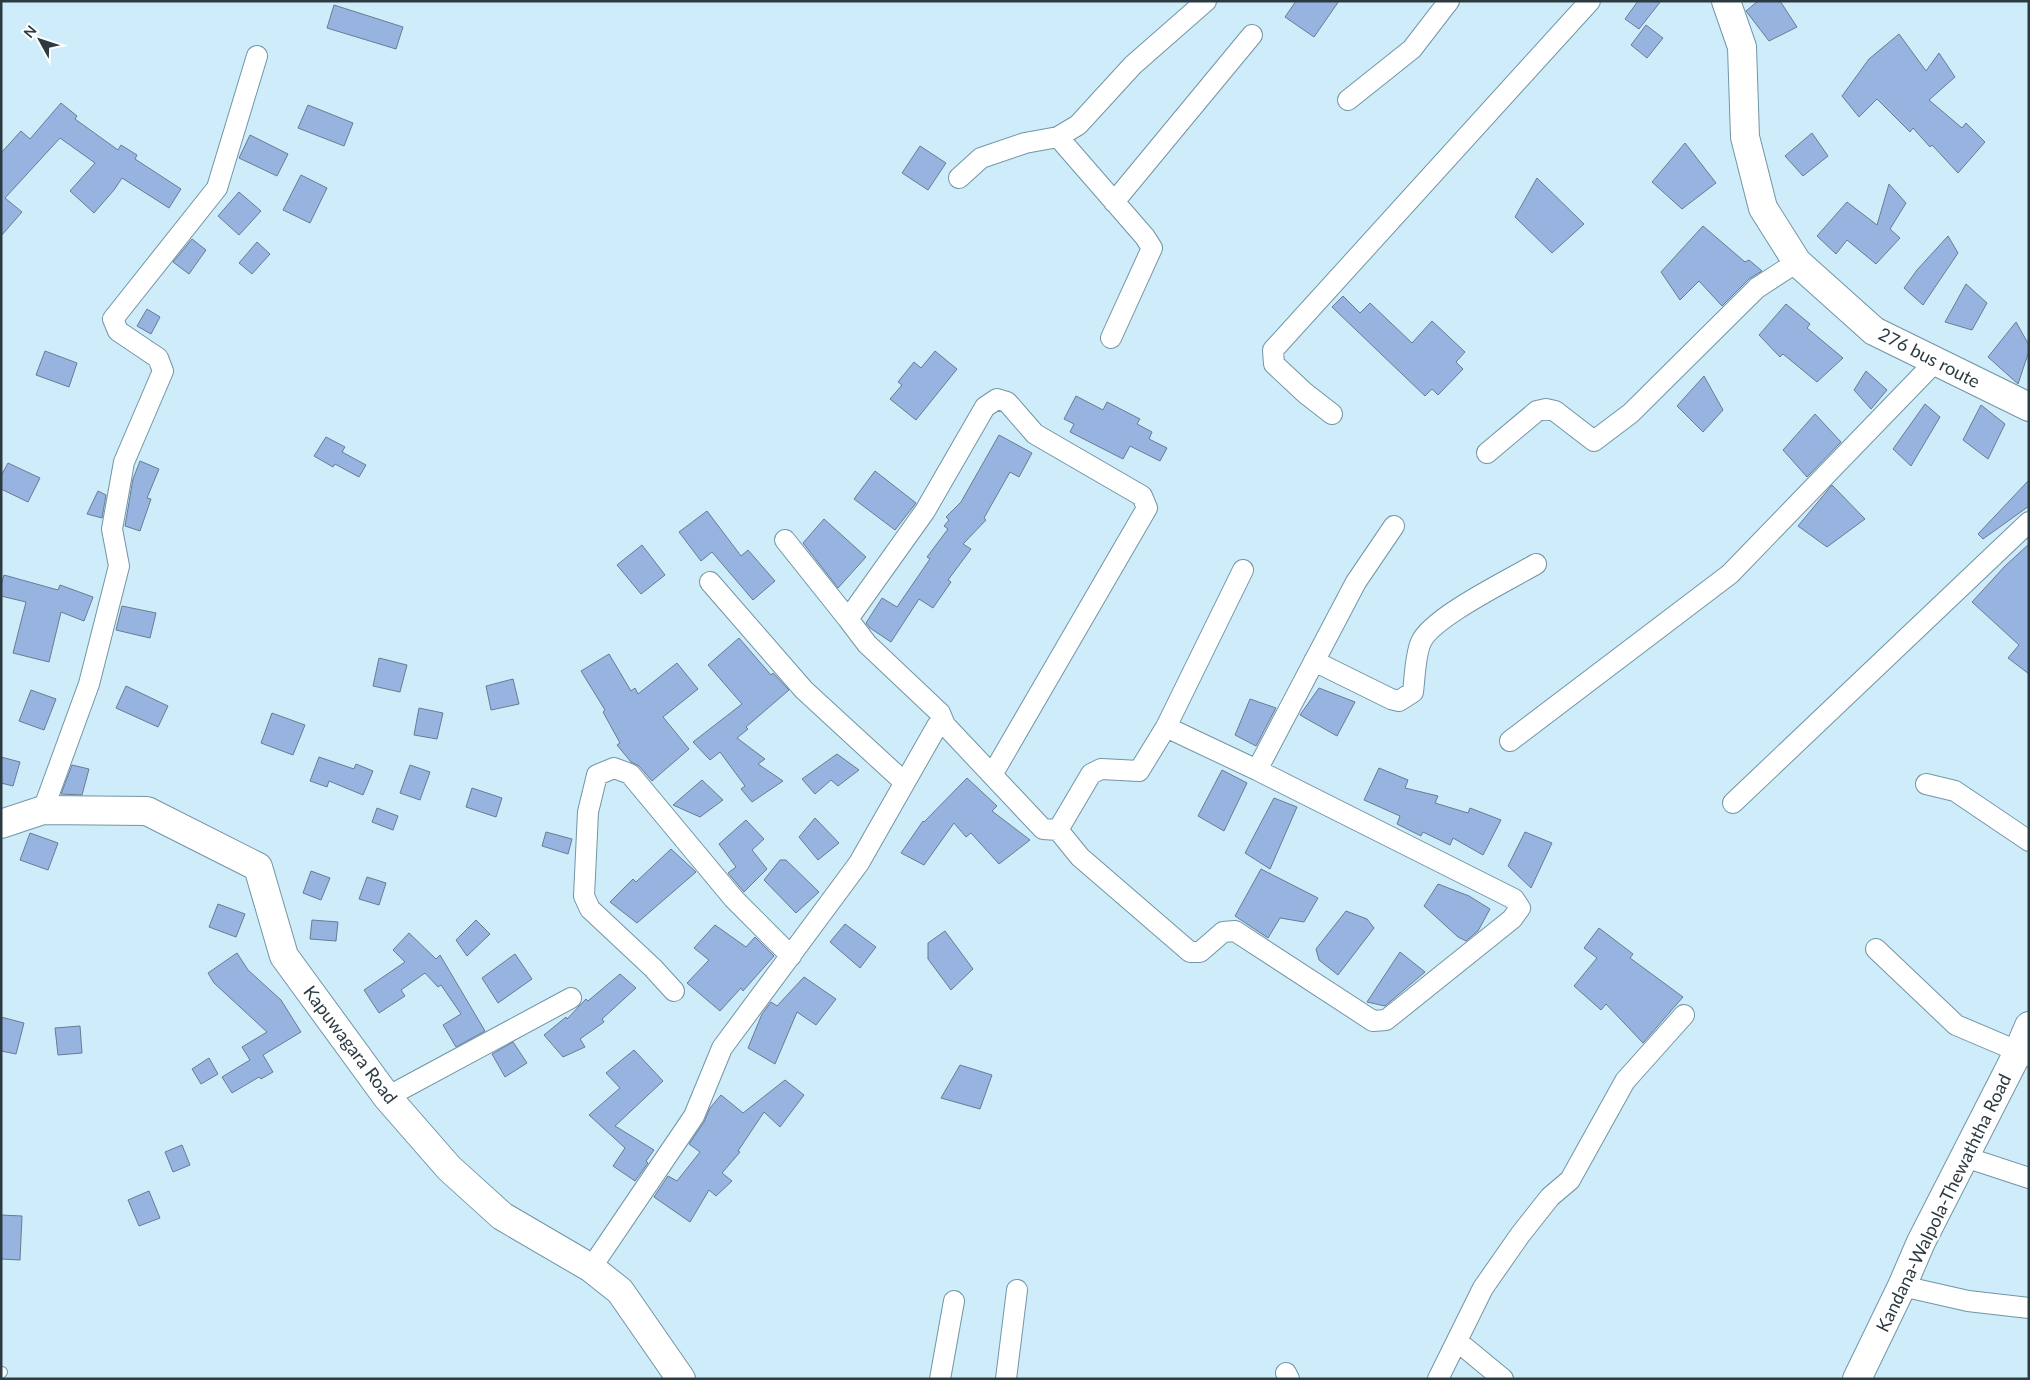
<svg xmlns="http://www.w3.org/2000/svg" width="2030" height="1380" font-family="Lato,sans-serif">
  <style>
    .building { fill: #97b4e0; stroke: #697b95 }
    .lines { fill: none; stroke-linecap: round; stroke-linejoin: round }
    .lane-casing { stroke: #7295a6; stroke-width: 12 }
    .street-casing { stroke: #7295a6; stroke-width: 22 }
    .secondary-casing { stroke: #7295a6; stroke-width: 30 }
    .lane { stroke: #fff; stroke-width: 10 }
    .street { stroke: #fff; stroke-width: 20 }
    .secondary { stroke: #fff; stroke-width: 28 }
    .labels { text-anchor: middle; stroke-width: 4.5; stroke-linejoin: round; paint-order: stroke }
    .street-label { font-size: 18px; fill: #2c3b42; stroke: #fff }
  </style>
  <rect width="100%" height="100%" fill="#ceecfa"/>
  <!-- building -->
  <path class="building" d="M1296,1H1339L1314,37L1285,17Z
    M1638,1H1661L1639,29L1625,19Z
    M1758,1H1780L1797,27L1769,41L1746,11Z
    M334,5L403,27L396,49L327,28Z
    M1646,25L1663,38L1647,58L1631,45Z
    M1899,34L1926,71L1939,53L1955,77L1929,100L1962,128L1966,123L1985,142L1958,173L1932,145L1930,147L1913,128L1910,132L1877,99L1859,117L1842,96L1869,59Z
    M61,103L77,116L75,119L118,150L121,145L137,155L135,159L181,189L169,208L122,178L114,190L94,213L70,191L95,163L60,138L5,198L22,212L1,236V153L21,131L30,139Z
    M308,105L353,123L344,146L298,128Z
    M1812,133L1828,156L1803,176L1785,156Z
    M250,135L288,154L277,176L239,158Z
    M1685,143L1716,183L1682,209L1652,182Z
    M920,146L946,163L928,190L902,173Z
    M301,175L327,188L310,223L283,210Z
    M1537,178L1584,224L1552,253L1515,217Z
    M1889,184L1906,203L1890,229L1900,238L1876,264L1847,240L1836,254L1817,236L1847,202L1877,225Z
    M239,192L261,211L239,235L218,216Z
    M1703,226L1745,262L1749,260L1762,271L1749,279L1722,306L1699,281L1680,300L1661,272Z
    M1948,236L1958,253L1923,305L1904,288L1917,270Z
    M192,239L206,250L189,274L173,262Z
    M257,242L270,254L252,274L239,263Z
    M1966,284L1987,303L1972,330L1945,322Z
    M1343,296L1360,313L1370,303L1412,343L1432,321L1465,352L1456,362L1463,369L1438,395L1432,389L1425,396L1332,307Z
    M1786,304L1810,324L1807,328L1843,358L1817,382L1783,354L1780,357L1759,335Z
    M147,309L160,317L151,334L137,326Z
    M2016,322L2029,345V351L2018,384L1988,357Z
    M45,351L77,363L69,387L36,375Z
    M935,351L957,369L916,420L890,399L902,385L898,382L914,362L921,368Z
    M1866,371L1887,390L1871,409L1854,390Z
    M1704,376L1723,410L1703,432L1677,406Z
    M1076,396L1103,410L1107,402L1140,419L1137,424L1152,432L1149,439L1167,448L1160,461L1130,446L1123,459L1070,432L1074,424L1064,419Z
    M1925,404L1940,417L1911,466L1893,449Z
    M1981,405L2005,424L1988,459L1963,440Z
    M1815,414L1841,442L1807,477L1783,450Z
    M999,435L1032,453L1019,477L1010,472L984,518L986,520L963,544L971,549L948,580L951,582L933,608L919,599L891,642L870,628L866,623L882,598L897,607L930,559L927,557L948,529L944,526L949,520L946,517L961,502Z
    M326,437L345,447L342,452L366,465L359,477L335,464L333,467L314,456Z
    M140,461L159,469L147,498L151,499L140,531L125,526L133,479Z
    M8,463L40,478L28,502L1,489V476Z
    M875,471L916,503L895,530L854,499Z
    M2029,480V506L1983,539L1978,534Z
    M1832,485L1865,519L1827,547L1798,526Z
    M98,491L106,495L102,518L87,514Z
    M707,511L741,556L748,550L775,581L753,600L712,552L701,561L679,532Z
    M824,519L866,557L838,588L803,543Z
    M2029,544V674L2008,658L2019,645L1972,602L2005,566Z
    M642,545L665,575L641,594L617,565Z
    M4,575L58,590L60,585L93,597L84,621L61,612L49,662L13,653L26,602L1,596V585Z
    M122,606L156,613L150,638L116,630Z
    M739,638L771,675L773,673L789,690L746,727L748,729L737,738L765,759L758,764L783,781L752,802L741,789L745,786L720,752L710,760L693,742L742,704L708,665Z
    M609,654L631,691L635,688L638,694L677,663L698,689L663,717L689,749L652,781L639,766L631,762L617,745L620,743L603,712L605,710L581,671Z
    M379,658L407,665L400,692L373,686Z
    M513,679L519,704L491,710L486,686Z
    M126,686L168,706L158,727L116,708Z
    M1319,688L1355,702L1337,736L1300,715Z
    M31,690L56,699L44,730L19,721Z
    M1250,699L1276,708L1256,746L1235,735Z
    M419,708L443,713L437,739L414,735Z
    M272,713L305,725L293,755L261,743Z
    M837,754L859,770L838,786L831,780L815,794L802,779Z
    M1,757L20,762L13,786L1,783Z
    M319,757L354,769L356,764L373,771L363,795L329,781L327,787L310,781Z
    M72,765L89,769L82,795L61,794Z
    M410,765L430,772L420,800L400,793Z
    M1379,768L1408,780L1405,788L1438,796L1435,803L1468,813L1470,808L1501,820L1483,855L1453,838L1450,845L1423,832L1421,836L1397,824L1400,816L1364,800Z
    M1222,770L1247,783L1224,831L1198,816Z
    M967,778L997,806L992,811L1030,840L999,864L971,833L966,837L954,823L924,865L901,853L923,821L924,822Z
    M702,780L723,800L700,817L673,805Z
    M472,788L502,798L496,817L466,807Z
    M1274,798L1297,807L1270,869L1245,853Z
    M377,808L398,816L393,830L372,822Z
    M815,818L839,843L818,860L799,837Z
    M746,820L764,839L752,850L767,869L744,892L728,873L736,867L719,844Z
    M546,832L572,839L568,854L542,846Z
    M1525,832L1552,843L1531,888L1508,866Z
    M30,833L58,843L48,870L20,860Z
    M671,849L696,872L637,923L610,902L633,879L636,882Z
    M780,860H786L819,892L796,913L764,880Z
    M1261,869L1318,898L1304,922L1280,918L1268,938L1235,916Z
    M311,871L330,878L321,900L303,893Z
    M367,877L386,883L379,905L359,899Z
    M1438,884L1469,896L1490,909L1478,931L1466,941L1458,937L1424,906Z
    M218,904L245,914L236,937L209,927Z
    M1346,911L1367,919L1374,928L1338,975L1319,960L1316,949Z
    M312,920L338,922L336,941L310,939Z
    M476,920L490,934L467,956L456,940Z
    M845,924L876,947L860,968L830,942Z
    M715,925L746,947L755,937L774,956L743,991L741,988L720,1011L687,983L709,960L694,948Z
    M1599,928L1633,954L1630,958L1683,997L1643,1043L1606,1004L1601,1010L1574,986L1597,958L1584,948Z
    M945,931L973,969L951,990L928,959V943Z
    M409,933L436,959L440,955L485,1031L456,1047L443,1025L461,1014L441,985L438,987L425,973L401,990L405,996L379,1013L364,990L405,962L393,950Z
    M1400,952L1425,972L1385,1006L1367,1002Z
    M237,953L248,970L281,1000L301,1032L263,1055L273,1072L261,1079L259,1077L232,1093L222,1077L250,1060L242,1047L267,1032L214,983L208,973Z
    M515,954L532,979L498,1003L482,978Z
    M620,974L636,988L602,1019L604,1022L580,1039L585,1047L563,1057L544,1035L566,1017L567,1019L586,999L588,1001Z
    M804,977L836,999L816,1025L797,1012L775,1064L748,1048L762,1014L771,1002L777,1006Z
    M1,1017L24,1023L16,1054L1,1051Z
    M80,1026L82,1053L58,1055L55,1028Z
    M513,1042L527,1063L505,1077L492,1054Z
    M634,1050L663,1081L615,1126L654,1150L646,1161L648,1163L635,1181L613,1166L625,1148L589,1115L620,1088L606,1073Z
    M209,1058L218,1074L201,1084L192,1069Z
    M960,1065L992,1075L980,1109L941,1098Z
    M785,1080L804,1095L780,1127L764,1112L738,1151L740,1152L722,1173L732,1181L716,1196L709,1190L690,1222L654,1197L668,1176L677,1181L700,1152L689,1144L704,1122L710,1108L721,1095L743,1113Z
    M182,1145L190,1165L173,1172L165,1152Z
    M149,1191L160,1218L139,1226L128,1200Z
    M1,1215L22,1216L20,1260L1,1259Z"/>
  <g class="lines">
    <!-- lane casing -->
    <g class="lane-casing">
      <path id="lane" d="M1,1373L2,1372"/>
    </g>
    <!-- street casing -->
    <g class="street-casing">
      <path id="street" d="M1348,100L1412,49L1449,1
        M1058,137L1145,237L1152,248L1111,338
        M959,178L981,158L1025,143L1058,137L1078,125L1133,65L1206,1
        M1114,202L1252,35
        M1332,414L1305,393L1274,364L1273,350L1590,1
        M1487,453L1537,411L1546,409L1555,411L1594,441L1631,413L1757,288L1797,262
        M785,540L848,619
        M710,582L804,690L904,782
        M1314,661L1391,699L1399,701L1413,692C1415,676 1415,656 1421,642C1432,617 1511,579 1536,564
        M945,725L940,713L867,644L848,619L925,511L985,407L997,399L1007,402L1035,434L1142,496L1147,508L992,775
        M1166,727L1243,570
        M1510,741L1730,574L1935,362
        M1257,770L1356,582L1394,526
        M1926,784L1955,791L2029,841
        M1733,803L2029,522
        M43,810L89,684L119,566L112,529L124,462L163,371L158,358L118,331L113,319L217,188L257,56
        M1876,949L1956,1025L2029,1056
        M674,991L653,968L590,909L584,896L588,812L597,775L614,768L630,774L734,899L791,956
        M387,1097L571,998
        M1965,1157L2029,1178
        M591,1268L694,1116L722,1048L859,863L937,726L945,725L1043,829L1058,830L1091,774L1101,769L1139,771L1166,727L1257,770L1514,899L1520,908L1512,919L1386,1020L1373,1021L1235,931L1223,932L1200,952H1190L1080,857L1058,830
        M1902,1286L1968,1301L2029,1308
        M1457,1341L1503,1379
        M1286,1373L1289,1379
        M940,1379L954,1301
        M1006,1379L1017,1290
        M1438,1379L1483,1288L1520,1235L1550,1197L1570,1180L1625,1081L1684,1015"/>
    </g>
    <!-- secondary casing -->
    <g class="secondary-casing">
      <path id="secondary" d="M1726,1L1742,47L1745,137L1763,208L1797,262L1874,331L2029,407
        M1,824L43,810L147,811L258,867L284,956L387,1097L449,1168L502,1216L591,1268L620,1291L681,1379
        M1857,1379L1902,1286L1921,1242L2018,1052L2029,1026"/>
    </g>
    <!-- lane -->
    <use href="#lane" class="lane"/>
    <!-- street -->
    <use href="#street" class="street"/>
    <!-- secondary -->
    <use href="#secondary" class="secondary"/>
  </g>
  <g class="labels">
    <!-- street labels -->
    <g class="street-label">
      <text transform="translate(1929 358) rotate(27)" y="6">276 bus route</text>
      <text transform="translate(350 1045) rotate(53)" y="6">Kapuwagara Road</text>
      <text transform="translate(1944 1203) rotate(-64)" y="6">Kandana-Walpola-Thewaththa Road</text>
    </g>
  </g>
  <!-- border -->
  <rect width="2030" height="1380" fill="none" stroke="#2c3b42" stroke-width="5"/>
  <!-- north arrow -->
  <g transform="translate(40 40) rotate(310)" stroke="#ffffff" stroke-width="4" paint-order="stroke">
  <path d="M0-4L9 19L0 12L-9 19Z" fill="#2c3b42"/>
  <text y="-8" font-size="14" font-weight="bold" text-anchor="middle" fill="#2c3b42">N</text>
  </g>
</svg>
